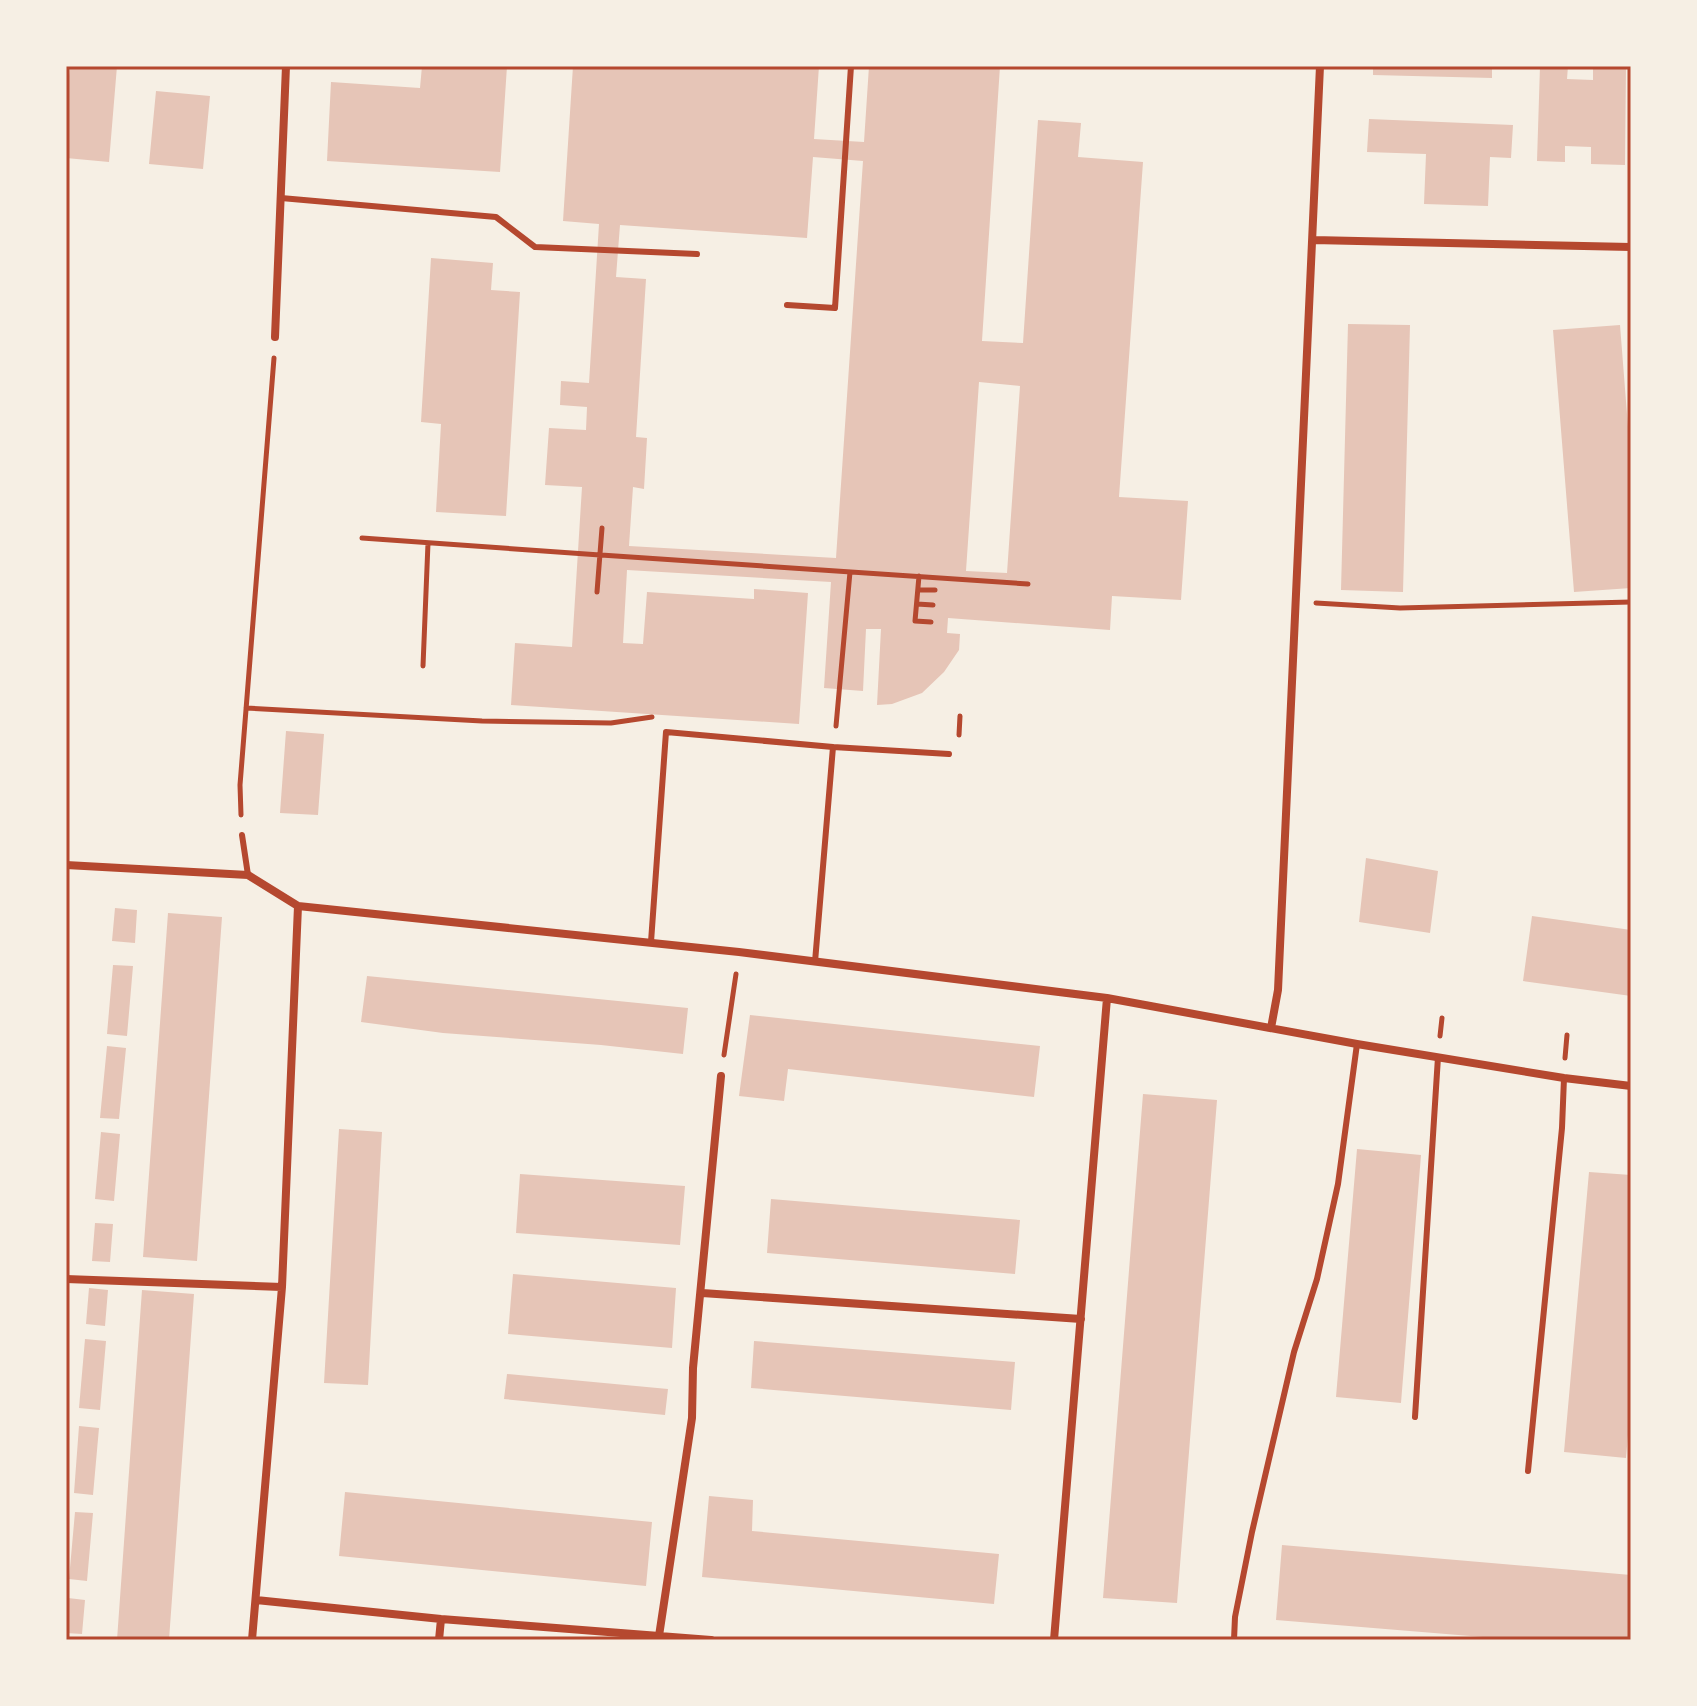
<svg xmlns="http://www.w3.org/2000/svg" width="1697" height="1706" font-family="Merriweather,serif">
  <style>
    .building { fill: #e6c5b7; fill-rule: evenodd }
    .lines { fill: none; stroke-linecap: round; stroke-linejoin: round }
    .path { stroke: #b5482f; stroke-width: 5 }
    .service { stroke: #b5482f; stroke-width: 6 }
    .minor { stroke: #b5482f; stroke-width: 8 }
    .neatline { fill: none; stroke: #b5482f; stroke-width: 3 }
  </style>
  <rect width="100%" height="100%" fill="#f6efe4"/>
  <!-- building -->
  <path class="building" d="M70,66H117L109,162L66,158V106Z
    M422,66H507L500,172L327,161L331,82L420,88Z
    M573,66H819L814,139L864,142L869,66H1000L982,341L1023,343L1038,120L1081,123L1078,157L1143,162L1119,497L1188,501L1181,600L1112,596L1110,630L948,618L947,633L960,634L959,650L944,672L922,693L892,704L877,705L881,629H866L863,691L824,688L831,582L627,570L623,643L643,644L647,592L754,599V589L808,593L799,724L511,705L515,643L572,647L582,487L545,485L549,428L586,430L587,407L560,405L561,381L589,383L599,224L563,221ZM813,157L863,161L836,558L629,546L633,487L644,489L647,438L636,437L646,279L616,277L620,225L807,238ZM979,382L1020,386L1007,573L966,571Z
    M1373,66H1492V78L1373,75Z
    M1540,66H1568L1567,79L1593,80V66H1626L1625,165L1591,164V147L1565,146V162L1537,161Z
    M156,91L210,96L203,169L149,164Z
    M1369,119L1513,125L1511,158L1490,157L1488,206L1424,204L1426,154L1367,152Z
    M431,258L493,263L491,290L520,292L506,516L436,512L441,424L421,422Z
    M1348,324L1410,325L1403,592L1341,590Z
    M1620,325L1631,465V588L1574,592L1553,330Z
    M286,731L324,734L318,815L280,813Z
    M1366,858L1438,871L1430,933L1359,922Z
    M115,908L137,910L135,943L112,941Z
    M168,913L222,917L197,1261L143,1257Z
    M1532,916L1631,930V996L1523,981Z
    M113,965L133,966L127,1036L107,1034Z
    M367,976L688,1008L683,1054L601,1045L443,1033L361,1022Z
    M750,1015L1040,1046L1034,1097L788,1069L784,1101L739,1096Z
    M107,1046L126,1048L119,1119L100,1118Z
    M1143,1094L1217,1100L1177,1603L1103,1598Z
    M339,1129L382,1132L368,1385L324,1383Z
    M101,1132L120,1134L114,1201L95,1199Z
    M1357,1149L1421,1155L1401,1403L1336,1397Z
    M1589,1172L1631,1175V1400L1626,1458L1564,1452Z
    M520,1174L685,1186L680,1245L516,1233Z
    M771,1199L1020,1220L1015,1274L767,1253Z
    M95,1223L113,1224L110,1262L92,1261Z
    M513,1274L676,1288L672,1348L508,1334Z
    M89,1288L108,1290L105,1326L86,1324Z
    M142,1290L194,1294L169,1640H117Z
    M85,1339L106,1341L100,1410L79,1408Z
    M754,1341L1015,1362L1011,1410L751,1388Z
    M507,1374L668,1389L665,1415L504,1399Z
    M79,1426L99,1428L93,1495L74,1493Z
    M345,1492L652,1522L646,1586L339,1556Z
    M709,1496L753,1500L752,1531L999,1554L994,1604L702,1577Z
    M75,1512L93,1513L87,1581L69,1579Z
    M1282,1545L1631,1575V1640H1519L1276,1620Z
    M68,1598L85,1600L82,1634L66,1633Z"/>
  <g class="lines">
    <!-- path -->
    <path class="path" d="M362,538L600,555
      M601,555L1028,584
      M919,576L915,621L931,622
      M918,590H935
      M597,592L602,528
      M1316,603L1400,608L1631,602
      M917,604L933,605
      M423,666L428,543
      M246,708L482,721L611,723L652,717
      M836,726L850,572
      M959,735L960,716
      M241,815L240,785L274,358
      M1440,1036L1442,1018
      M724,1055L736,974
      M1565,1058L1567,1035"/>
    <!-- service -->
    <path class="service" d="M281,198L496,217L535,247L697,254
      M787,305L835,308L851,66
      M833,747L949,754
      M242,835L248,875
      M651,942L666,732L833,747L815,962
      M1415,1417L1438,1057
      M1528,1471L1562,1128L1564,1078
      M1234,1640L1235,1617L1252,1532L1294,1352L1317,1279L1338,1184L1357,1044"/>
    <!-- minor -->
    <path class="minor" d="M1313,240L1631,247
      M275,337L286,66
      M66,865L248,875L298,906L739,952L1107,998L1357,1044L1564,1078L1631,1086
      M1271,1028L1278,990L1320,66
      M66,1279L282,1287
      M702,1293L1081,1319
      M256,1600L441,1619L711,1640
      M659,1636L692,1418L693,1368L721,1076
      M252,1640L282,1287L298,906
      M439,1640L441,1619
      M1054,1640L1107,998"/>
  </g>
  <!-- border -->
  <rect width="1697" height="1706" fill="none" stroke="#f6efe4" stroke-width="136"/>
  <rect x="68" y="68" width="1561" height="1570" class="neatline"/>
</svg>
